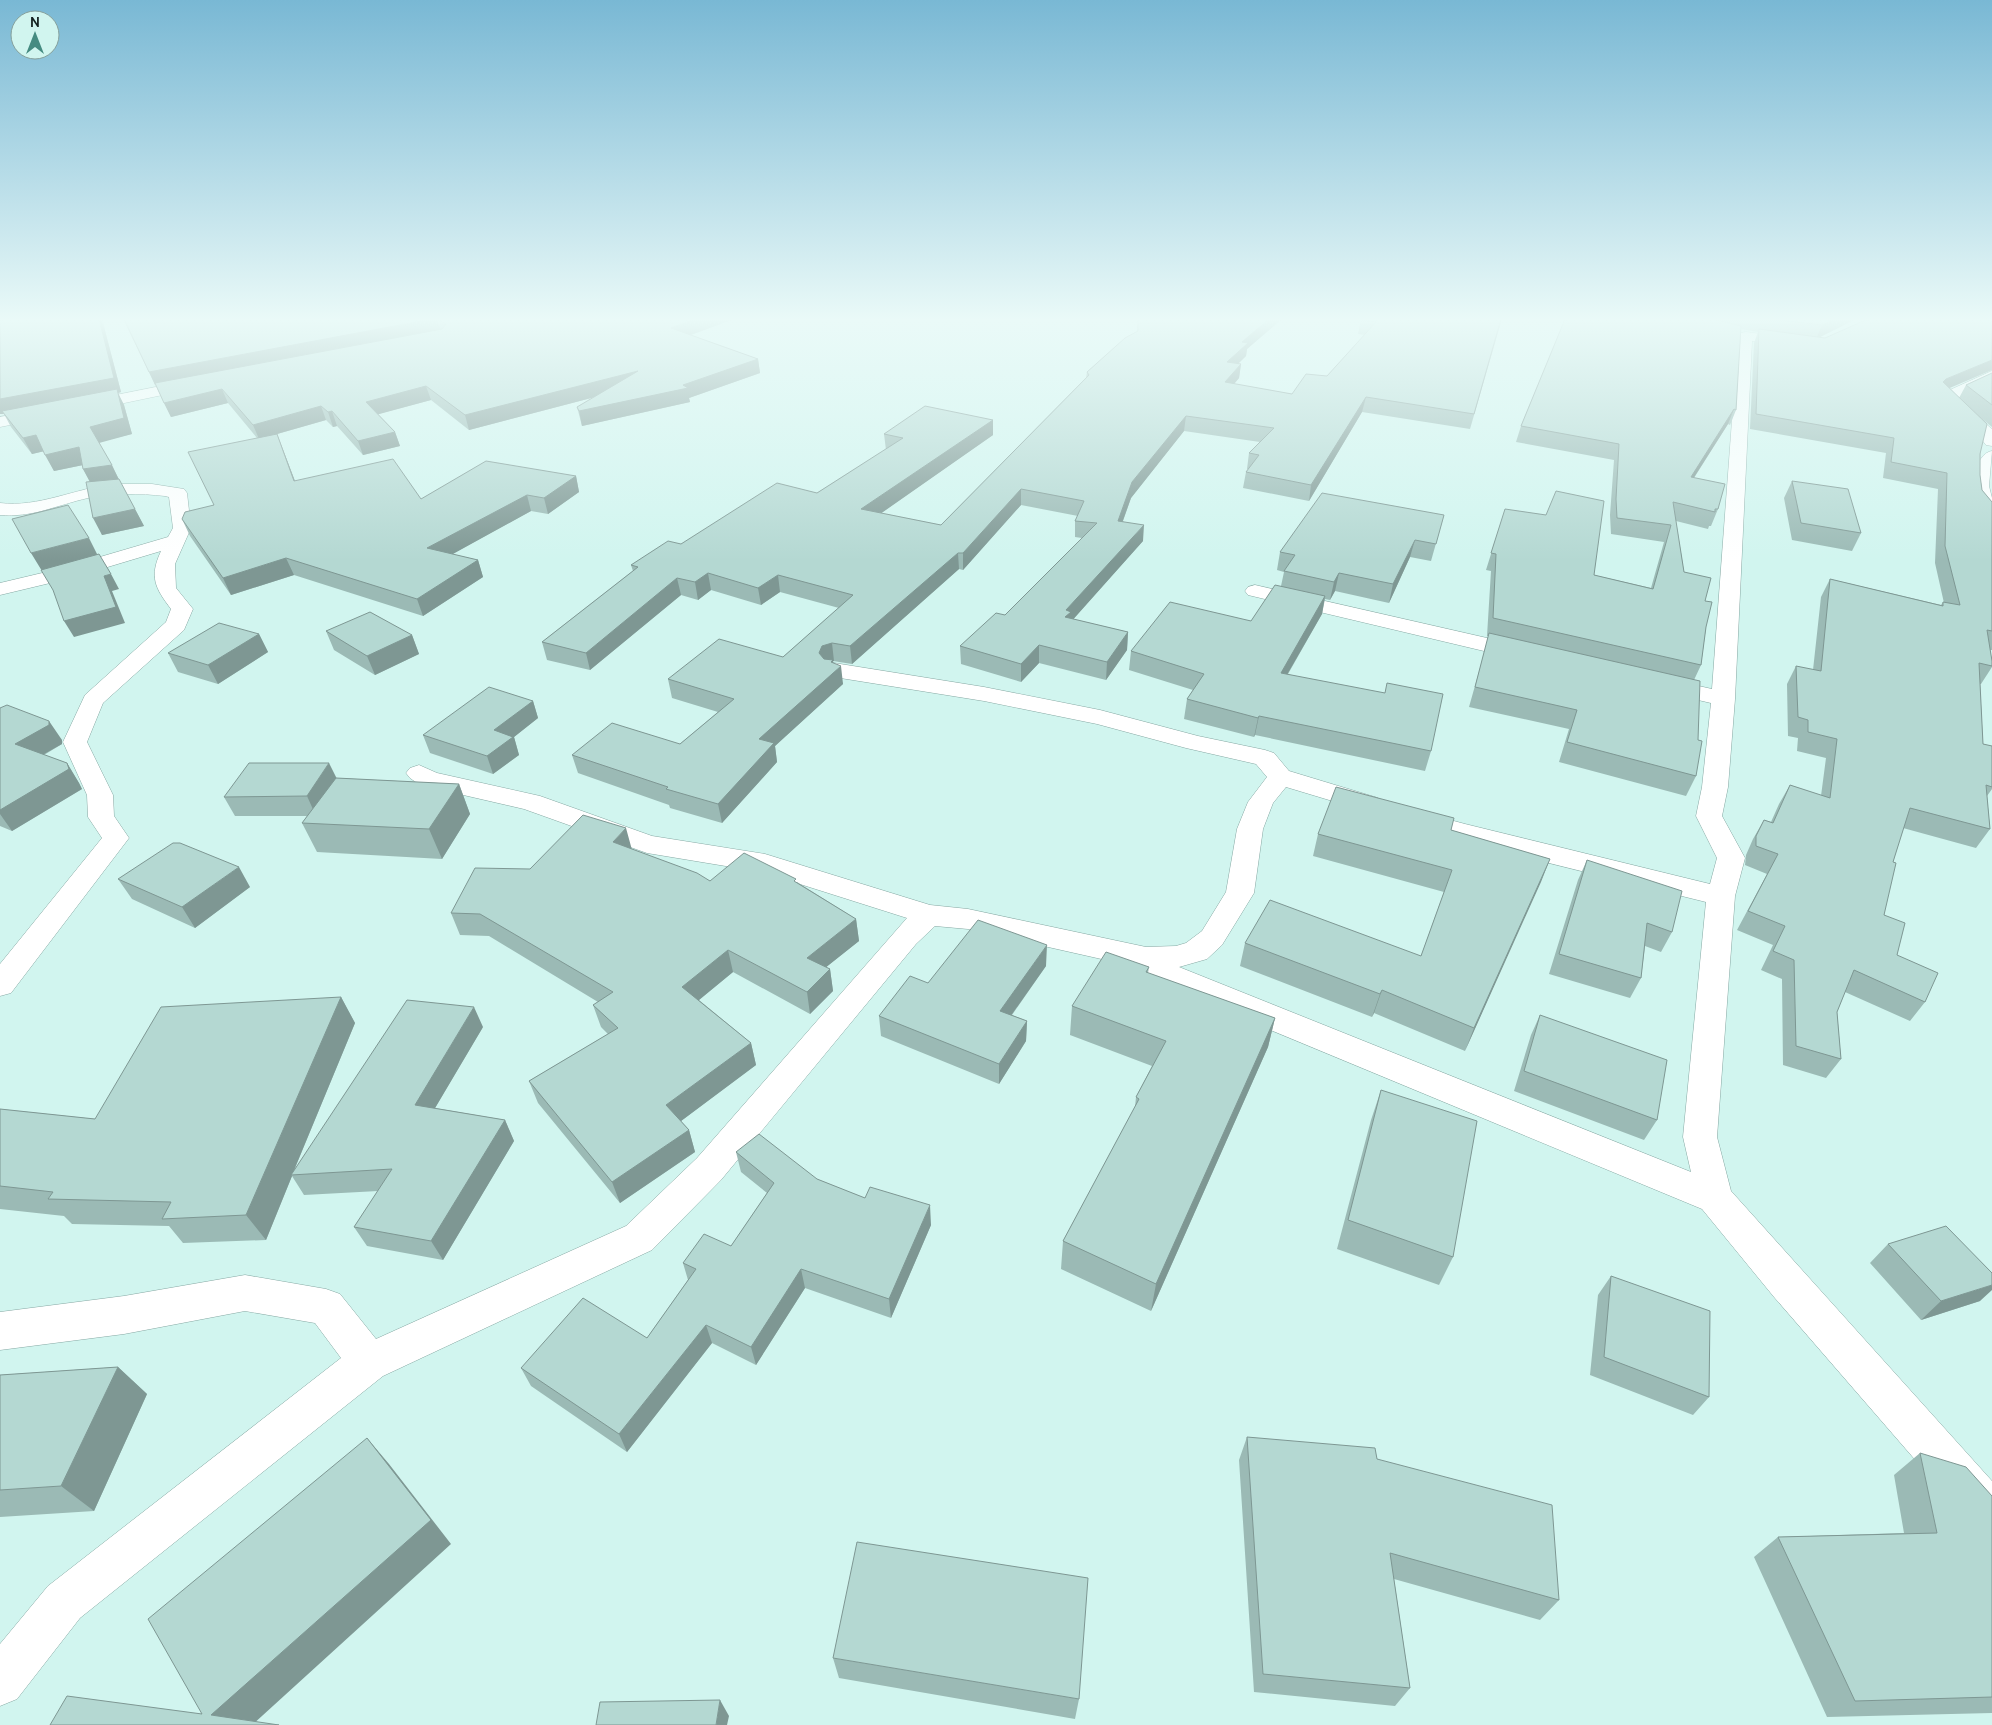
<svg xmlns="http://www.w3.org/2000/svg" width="1992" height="1725" font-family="Cabin,sans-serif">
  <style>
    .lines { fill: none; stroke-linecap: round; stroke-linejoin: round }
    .minor-casing { stroke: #86a8a3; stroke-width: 1 }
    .minor { fill: #fff; fill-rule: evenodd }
    .wall { fill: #9bbab5 }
    .shaded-wall { fill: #7e9793 }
    .building { fill: #b4d8d2; stroke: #7e9793 }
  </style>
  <rect width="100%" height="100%" fill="#d1f5ef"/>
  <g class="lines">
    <!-- minor casing -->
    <g class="minor-casing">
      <path id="minor" d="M1746,332L1793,338L1800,342L1793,346L1752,341L1735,699L1728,787L1722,816L1745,858L1735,896L1717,1137L1731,1191L1992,1481V1536L1976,1530L1774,1297L1702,1209L1157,983L1137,967L968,929L935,926L916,944L721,1180L652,1250L383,1376L80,1618L17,1699L0,1706V1644L48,1586L341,1358L315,1323L245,1311L124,1334L0,1350V1312L124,1296L245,1275L326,1289L340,1294L376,1339L626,1226L697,1158L907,918L762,872L647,853L524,809L420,785L410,778L406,773L410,768L419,765L437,773L540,796L652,836L765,854L930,905L968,909L1146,947L1176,946L1186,943L1202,931L1226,892L1237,829L1248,802L1267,777L1256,764L1186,748L1097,724L984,701L834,677L826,675L823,670L826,665L834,663L984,687L1100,710L1198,736L1265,750L1274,753L1289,771L1378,798L1382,804L1378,810L1369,812L1286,787L1273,803L1263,829L1254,893L1222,945L1207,959L1179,967L1691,1172L1683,1137L1706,902L1460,841L1408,825L1404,819L1408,813L1417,811L1465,824L1710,884L1717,858L1696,816L1702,787L1711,703L1655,690L1652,685L1655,680L1663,678L1712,689L1738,340L1741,333Z
        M1992,371V382L1955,399L1992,429V446L1986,445L1976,432L1937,398L1939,395Z
        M196,379L201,381L204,384L201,387L86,411L78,406L86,401Z
        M44,409L52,414L50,417L0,427V417Z
        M1992,451L1989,486L1992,498V523L1985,521C1973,503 1966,480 1980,460C1984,455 1986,452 1992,451Z
        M114,484H152L184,489L187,493L191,528L175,564L176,588L193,609L184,630L103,703L87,742L113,795L114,816L129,838L11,993L0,996V964L102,838L88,817L87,795L63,742L85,695L166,622L171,609C155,588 149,577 161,551L71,578L0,595V583L59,569L168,537L173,528L169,497L165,496C139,493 113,493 88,498C57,505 31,518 0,515V503C38,508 76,488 114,484Z
        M1255,585L1522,646L1530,648L1533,653L1530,658L1522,660L1248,595L1245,591L1248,587Z"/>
    </g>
    <!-- minor -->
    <use href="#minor" class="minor"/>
  </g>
  <!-- wall -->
  <path class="wall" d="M0,319H102L121,392L118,393L124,405L132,434L99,442L144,526L102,535L90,481L83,469V465L54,471L44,451L32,454L11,427L4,414H0Z
    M123,319H734L691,335L758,359L760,373L689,398L690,402L582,426L577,407L595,397L469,430L431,400L378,414L395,432L400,446L363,455L337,426L333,427L326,420L277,434L295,481L421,499L576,476L579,492L548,514L531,511L452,554L478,560L483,577L423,616L294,575L231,595L190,536L182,519L213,505L257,438L228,403L171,417Z
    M1138,319H1282L1247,349L1246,356L1239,363L1241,364L1239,378L1234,384L1292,394L1327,376L1365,335L1358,334L1361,320L1502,319L1470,429L1362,412L1309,501L1243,488L1246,472L1248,469H1247L1249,453L1260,442L1184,431L1131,498L1123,521L1143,541L1073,619L1128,632L1127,650L1106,680L1039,663L1021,682L961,664L960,646L1005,615L1082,538L1075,537V521L1078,516L1021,505L963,570L959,569L852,664L833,661L843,684L775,746L777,762L722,823L670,808L669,805L578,773L572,755L680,744L718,712L672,698L668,679L783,657L839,608L780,592L761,605L711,590L698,600L681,595L590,670L547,660L542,642L633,571L631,565L681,544L817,493L886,450L884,434L993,420V435L881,513L941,525L1086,378L1087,372L1137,332Z
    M1565,319H1856L1820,337L1950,388L1959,398L1966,385L1992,373V427L1981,418L1980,475L1982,490L1992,502V650H1990L1992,661V667L1981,684H1980L1983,744L1992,746V789L1987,796L1990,829L1976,848L1903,828L1893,862L1884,915L1897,955L1925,1002L1910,1021L1845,992L1837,1012L1841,1059L1826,1078L1783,1065L1782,979L1761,970L1773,945L1737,930L1767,874L1745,865L1746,855L1753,839L1764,820L1771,822L1779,804L1790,785L1821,796L1826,758L1797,751L1798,738L1788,736L1787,684L1796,666L1813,670L1821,597L1830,579L1941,605L1943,602L1944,603L1935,563L1938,489L1883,478L1886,453L1750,429L1754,343L1758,332L1741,329L1736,410L1730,425L1728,424L1694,478L1718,509L1711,526H1709L1708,529L1676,521L1684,572L1705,601L1706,627L1701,665L1694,680L1696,776L1686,796L1559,762L1569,729L1469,707L1489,636H1487L1491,571L1486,570L1505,509L1594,575L1651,588L1664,542L1611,534L1610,515L1614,460L1516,442L1521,426Z
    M1792,481L1861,533L1852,551L1792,540L1784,498Z
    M1444,515L1431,561L1410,557L1389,603L1335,591L1330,600L1325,599L1322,614L1288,674L1431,751L1425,771L1255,735L1254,737L1184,719L1187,699L1193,690L1129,670L1131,651L1251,621L1281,586L1284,572L1277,570L1280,552Z
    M326,631L412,635L419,654L375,675L334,650Z
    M259,634L268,652L218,684L178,672L168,653Z
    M533,701L538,718L514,737L519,755L493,774L430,753L423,735Z
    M0,708L62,740V744L44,755L67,763L79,783L82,789L12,831L0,826Z
    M337,778L459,784L470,814L442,859L317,852L302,823L307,816H235L224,797Z
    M1451,830L1550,859L1465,1051L1374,1013L1372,1017L1240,966L1245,943L1421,956L1444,892L1313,856L1318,834Z
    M632,849L710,881L797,882L856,919L859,941L826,967L830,969L833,991L810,1014L733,972L699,1000L751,1043L756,1065L681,1121L689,1130L695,1152L620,1203L538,1103L529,1081L608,1034L601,1027L593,1005L598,1002L489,936L460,935L451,913L530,869Z
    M1587,860L1672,932L1661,952L1645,946L1641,978L1630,998L1549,974L1578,880Z
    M118,879L250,887L195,928L132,899Z
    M1046,966L1012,1015L1027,1021L1026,1041L999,1084L881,1036L879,1016L928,983Z
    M1149,967L1148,973L1275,1018L1268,1047L1151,1311L1061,1269L1063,1241L1135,1107L1136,1097L1152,1066L1070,1035L1072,1006Z
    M341,997L355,1023L295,1168L483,1027L435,1108L505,1120L514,1141L443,1260L367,1246L354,1227L378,1191L304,1195L292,1176L266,1240L183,1243L169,1226L72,1224L64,1216L0,1209V1109L95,1119Z
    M1540,1015L1657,1120L1644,1140L1514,1091L1531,1035Z
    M1381,1090L1453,1257L1439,1285L1337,1249L1371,1120Z
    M736,1152L817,1179L931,1225L891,1318L805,1288L756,1365L712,1343L627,1452L531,1386L521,1368L647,1338L688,1280L683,1263L731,1246L767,1193L741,1172Z
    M1888,1244L1980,1301L1921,1320L1870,1263Z
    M1611,1276L1709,1397L1693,1415L1590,1375L1598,1295Z
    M118,1367L147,1394L94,1511L0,1517V1375Z
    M1247,1437L1377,1459L1559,1600L1540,1620L1394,1579L1410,1688L1395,1706L1254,1692L1239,1460Z
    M1920,1453L1992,1496V1713L1827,1717L1754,1557L1778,1537L1904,1533L1894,1475Z
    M833,1658L1079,1699L1075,1719L839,1678Z"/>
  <!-- shaded-wall -->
  <path class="shaded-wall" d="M99,319H102L121,392L118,393L124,405L132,434L99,443L90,427L2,411L4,414H0V399Z
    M432,319H437L441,331L155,385L149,372Z
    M695,319H734L674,341L671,328Z
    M1269,319H1282L1247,349L1246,356L1225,376L1227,362L1242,342Z
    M1835,319H1856L1816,339L1822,325Z
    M758,359L760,373L689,398L690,402L582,426L579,411L683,385Z
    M1992,360V370L1938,393L1943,382L1946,379Z
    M1241,364L1239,378L1223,397L1225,382Z
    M638,371L641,385L469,430L465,415Z
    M426,386L431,400L372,416L366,402Z
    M222,389L228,403L171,417L164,403Z
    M1366,397L1362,412L1309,501L1311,485Z
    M321,406L326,420L277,434L301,497L259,439L253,425Z
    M1734,409L1728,424L1684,493L1691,477Z
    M332,411L337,426L333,427L328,412Z
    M1186,416L1184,431L1131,498L1117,537L1118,521L1132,482Z
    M993,420V435L863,526L861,509Z
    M395,432L400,446L363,455L358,441Z
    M36,435L45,451L32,454L23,438Z
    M79,447L88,464L54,471L45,455Z
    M112,465L120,482L92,486L83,469Z
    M576,476L579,492L548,514L544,498Z
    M1021,489V505L963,570V553Z
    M527,495L531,511L433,565L427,548Z
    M135,509L144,526L102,535L93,518Z
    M1144,525L1143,541L1070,623L1065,617L1066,610Z
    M89,538L98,556L42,571L31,553Z
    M1415,540L1410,557L1389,603L1393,584Z
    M958,553L959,569L852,664L850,646Z
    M286,558L294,575L231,595L223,578Z
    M478,560L483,577L423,616L417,599Z
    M708,573L711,590L698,600L695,582Z
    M1339,573L1335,591L1330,600L1334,582Z
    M111,574L119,589L112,591L125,623L74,637L64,621L104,576Z
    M778,575L780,592L761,605L758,588Z
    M677,578L681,595L590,670L586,653Z
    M1325,596L1322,614L1277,692L1281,673Z
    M1128,632L1127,650L1106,680L1107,662Z
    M259,634L268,652L218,684L208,665Z
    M412,635L419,654L375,675L367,656Z
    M832,643L834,661H833L834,672L841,666L843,684L775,746L777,762L722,823L718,804L759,739L819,653L822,646Z
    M1039,645V663L1021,682V664Z
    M533,701L538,718L514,737L519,755L493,774L487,756L494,730Z
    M1259,716L1255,735L1254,737L1258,718Z
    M49,721L62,740V744L28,763L15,744Z
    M67,763L79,783L82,789L12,831L0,814V810Z
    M329,763L339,783L316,816L307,796Z
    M459,784L470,814L442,859L429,829Z
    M626,828L632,850L613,842Z
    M1550,859L1541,882L1465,1051L1474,1028Z
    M239,867L250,887L195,928L182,907Z
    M856,919L859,941L810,980L807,958Z
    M1047,945L1046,966L1000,1031V1011Z
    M728,950L733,972L688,1009L682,987Z
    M830,969L833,991L810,1014L807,992Z
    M1382,990L1374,1013L1372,1017L1380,994Z
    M341,997L355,1023L292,1175H291L292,1176L266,1240L246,1215Z
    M474,1007L483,1027L425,1125L415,1105Z
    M1275,1018L1268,1047L1151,1311L1156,1284Z
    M1027,1021L1026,1041L999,1084V1064Z
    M751,1043L756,1065L673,1127L666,1105Z
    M505,1120L514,1141L443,1260L431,1241Z
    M689,1130L695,1152L620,1203L612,1182Z
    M930,1205L931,1225L891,1318L889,1299Z
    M801,1269L805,1288L756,1365L751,1347Z
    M1992,1285V1290L1980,1301L1921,1320L1941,1301Z
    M706,1325L712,1343L627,1452L619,1434Z
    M118,1367L147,1394L94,1511L61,1486Z
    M367,1438L389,1464L451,1544L252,1725L211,1715Z
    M720,1700L729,1716L727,1725H716Z"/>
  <!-- building -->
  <path class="building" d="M0,319H99L114,378L0,399Z
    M124,319H432L149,372Z
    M438,319H695L671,328L758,359L683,385L688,388L579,411L577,407L638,371L465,415L426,386L366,402L395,432L358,441L332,411L328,412L321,406L253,425L222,389L164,403L155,383L442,329L446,324Z
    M1138,319H1269L1242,342L1248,343L1227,362L1241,364L1225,382L1292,394L1306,374L1327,376L1376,322L1361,320V319H1501L1474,414L1366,397L1311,485L1246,472L1259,455L1249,453L1274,428L1186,416L1132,482L1118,521L1144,525L1066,610L1071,612L1065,617L1128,632L1107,662L1039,645L1021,664L960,646L996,613L1005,615L1097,523L1075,521L1084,501L1021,489L963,553H958L850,646L832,643L822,646L819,653L824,659L833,660L831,662L841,666L759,739L774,743L718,804L666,789L668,787L572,755L612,723L680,744L734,699L668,679L719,639L783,657L853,595L778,575L758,588L708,573L695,582L677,578L586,653L542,642L638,567L631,565L668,541L681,544L777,483L817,493L903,438L884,434L925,406L993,420L861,509L941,525L1089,375L1087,372L1125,338L1138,331Z
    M1565,319H1713L1741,326L1736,410L1734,409L1691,477L1725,484L1718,509H1715V512L1673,502L1684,572L1711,578L1705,601L1712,602L1706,627L1701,665L1493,618L1496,554L1491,553L1505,509L1546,515L1556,491L1604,501L1594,575L1653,589L1671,525L1617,518L1616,499L1619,444L1521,426Z
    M1771,319H1835L1822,325Z
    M1868,319H1992V360L1946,379L1943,382L1987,424L1980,454V475L1982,490L1992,502V631L1987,630L1992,661V666L1979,663L1983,744L1992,746V787L1986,785L1990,829L1910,808L1893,862L1896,863L1884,915L1905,923L1897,955L1938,973L1925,1002L1854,970L1837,1012L1841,1059L1796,1046L1794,960L1773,951L1785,926L1748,911L1778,854L1756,846V836L1764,820L1773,823L1790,785L1830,798L1837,739L1808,732V720L1798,717L1796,666L1821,671L1830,579L1943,606V602L1960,605L1945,546L1947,473L1891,462L1894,438L1756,414L1759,329L1825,338Z
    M1992,373V405L1966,385Z
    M117,389L124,418L90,427L112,465L83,469L79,447L45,455L36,435L23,438L2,411Z
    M277,434L294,481L393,459L421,499L486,461L576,476L544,498L527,495L427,548L478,560L417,599L286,558L223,578L182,519L185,512L214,505L188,452Z
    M119,479L135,509L93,518L86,482Z
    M1792,481L1848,489L1861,533L1801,523Z
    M1322,493L1444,515L1436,544L1415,540L1393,584L1339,573L1334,582L1284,571L1295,555L1280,552Z
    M68,505L89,538L31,553L12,519Z
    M99,554L111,574L104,576L116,607L64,621L53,590L41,570Z
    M1275,585L1325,596L1281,673L1385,693L1387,683L1443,694L1431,751L1259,716L1258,718L1187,699L1204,674L1131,651L1170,602L1251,621Z
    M370,612L412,635L367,656L326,631Z
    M219,623L259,634L208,665L168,653Z
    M1489,633L1700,681L1698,740L1702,741L1696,776L1567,742L1577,710L1475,687Z
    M489,687L533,701L494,730L513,737L487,756L423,735Z
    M7,705L49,721V725L15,744L67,763L69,769L0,810V708Z
    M249,763H329L307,796L224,797Z
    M336,778L459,784L429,829L302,823Z
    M1336,787L1454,818L1451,830L1550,859L1474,1028L1382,990L1380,994L1245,943L1270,900L1421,956L1452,870L1318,834Z
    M583,815L626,828L613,842L697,873L710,881L744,853L796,879L794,881L856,919L807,958L830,969L807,992L728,950L682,987L751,1043L666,1105L689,1130L612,1182L529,1081L618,1028L593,1005L613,992L480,914L451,913L475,868L530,869Z
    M173,843H180L239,867L182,907L118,879Z
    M1587,860L1682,891L1672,932L1647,923L1641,978L1559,954Z
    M978,920L1047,945L1000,1011L1027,1021L999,1064L879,1016L910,976L928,983Z
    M1106,952L1149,967L1146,972L1275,1018L1156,1284L1063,1241L1139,1099L1136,1097L1166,1041L1072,1006Z
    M341,997L246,1215L162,1219L171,1202L48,1199L53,1192L0,1186V1109L95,1119L161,1007Z
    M407,1000L474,1007L415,1105L505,1120L431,1241L354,1227L392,1169L291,1175Z
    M1540,1015L1667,1060L1657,1120L1524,1071Z
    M1381,1090L1477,1121L1453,1257L1348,1220Z
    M759,1134L817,1179L865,1198L870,1187L930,1205L889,1299L801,1269L751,1347L706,1325L619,1434L521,1368L583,1298L647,1338L696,1269L683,1263L704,1234L731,1246L774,1183L736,1152Z
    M1946,1226L1992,1273V1285L1941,1301L1888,1244Z
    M1611,1276L1710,1311L1709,1397L1604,1357Z
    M118,1367L61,1486L0,1490V1375Z
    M1247,1437L1375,1448L1377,1459L1552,1505L1559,1600L1390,1553L1410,1688L1263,1674Z
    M367,1438L431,1520L211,1715L279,1725H50L67,1696L202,1714L148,1619Z
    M1920,1453L1966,1467L1992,1496V1697L1855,1701L1778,1537L1937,1533Z
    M857,1542L1088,1578L1079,1699L833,1658Z
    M720,1700L716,1725H596L600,1702Z"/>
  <!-- sky -->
  <linearGradient id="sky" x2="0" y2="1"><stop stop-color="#79b8d4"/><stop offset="0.57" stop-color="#eafaf8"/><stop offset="1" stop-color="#eafaf8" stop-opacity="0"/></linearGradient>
  <rect width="1992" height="561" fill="url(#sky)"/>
  <!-- north arrow -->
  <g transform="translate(35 35)"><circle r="24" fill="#d1f5ef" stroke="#85a09c"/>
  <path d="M0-4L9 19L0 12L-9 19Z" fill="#458b81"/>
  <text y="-8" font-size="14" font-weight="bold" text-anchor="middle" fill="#14211f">N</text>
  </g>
</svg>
